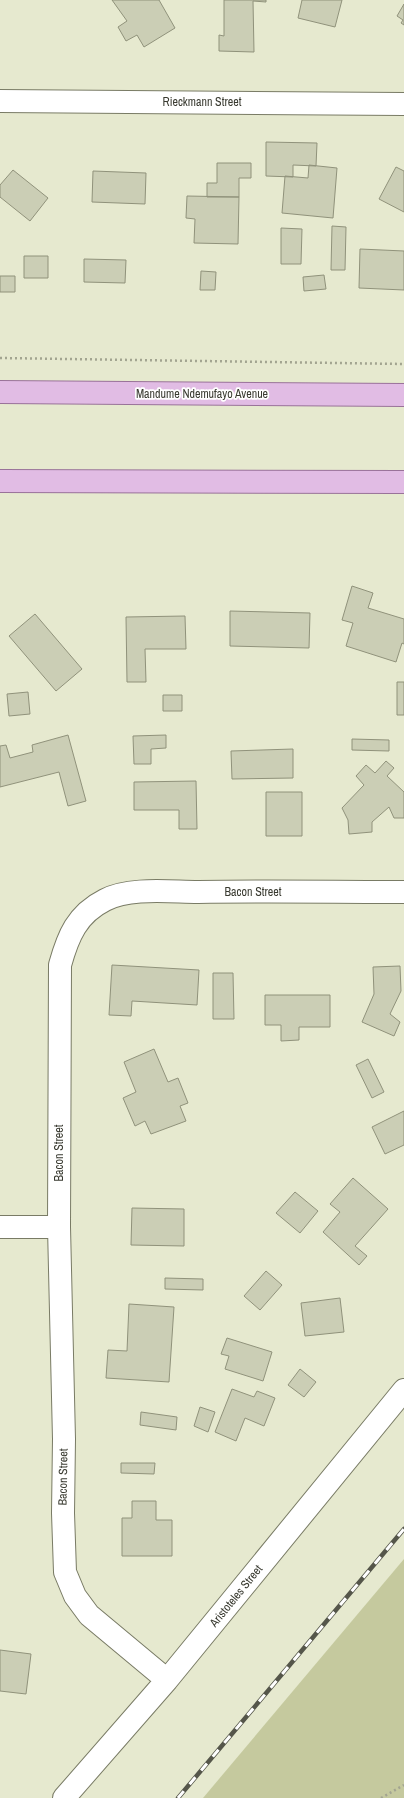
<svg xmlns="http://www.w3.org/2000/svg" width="404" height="1798" font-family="'Archivo Narrow',sans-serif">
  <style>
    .green { fill: #c5c99e }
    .building { fill: #cbceb5; stroke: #90927b }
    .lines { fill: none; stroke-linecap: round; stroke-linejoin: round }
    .minor-casing { stroke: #797b65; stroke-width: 24 }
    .major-casing { stroke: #997299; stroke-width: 24 }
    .path { stroke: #a2a490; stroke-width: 2.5; stroke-dasharray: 2 3; stroke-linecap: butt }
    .minor { stroke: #fff; stroke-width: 22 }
    .major { stroke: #e1bce4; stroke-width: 22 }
    .rail-casing { stroke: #55564a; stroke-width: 4.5 }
    .rail { stroke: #fff; stroke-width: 3; stroke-dasharray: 9; stroke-linecap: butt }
    .labels { text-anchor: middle; stroke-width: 3.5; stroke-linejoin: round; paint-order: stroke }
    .street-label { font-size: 12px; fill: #393a30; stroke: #fff }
  </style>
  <rect width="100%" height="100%" fill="#e6e9cf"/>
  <!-- green -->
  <path class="green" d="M404,1559V1798H203Z"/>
  <!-- building -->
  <path class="building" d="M112,0H159L175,28L144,47L137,35L126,41L118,27L127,21Z
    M224,0H266V2L253,1L254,52L219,51V35L224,36Z
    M302,0H342L335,27L298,18Z
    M404,4V25L401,23L403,20L397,16Z
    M266,142L317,143L316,166L293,165V177L266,176Z
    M217,163H251V178H239V197H207V183H217Z
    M309,165L337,168L333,218L282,213L285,176L308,178Z
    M396,167L404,171V212L379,199Z
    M13,170L48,198L30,221L0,197V185Z
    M93,171L146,173L145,204L92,202Z
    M187,196L239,197L238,244L194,243L195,219L186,218Z
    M332,226L346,227L345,270H331Z
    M281,228L302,229L301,264H281Z
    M360,249L404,251V290L359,288Z
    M24,256H48V278H24Z
    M84,259L126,260L125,283L84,282Z
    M201,271L216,272L215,290H200Z
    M324,275L326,289L304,291L303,277Z
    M0,276H15V292H0Z
    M352,586L373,593L368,608L404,619V644L402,643L396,662L346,646L353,623L342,620Z
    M230,611L310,613L309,648L230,646Z
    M35,614L82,669L56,691L9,636Z
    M185,616L186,649H145L146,682H127L126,617Z
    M397,682H404V715H397Z
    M28,692L30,714L9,716L7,694Z
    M163,695H182V711H163Z
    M68,735L86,801L68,806L59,772L0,787V746L6,745L10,758L33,752L32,745Z
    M166,735V748L151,749V764H134L133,736Z
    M352,739L389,740V751L352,750Z
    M293,749V778L232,779L231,751Z
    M386,761L394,768L387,776L404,792V818H394L389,807L372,822V832L349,834L348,820L342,808L364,785L356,776L366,765L375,773Z
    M196,781L197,829H179V810H134V782Z
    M266,792H302V836H266Z
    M112,965L199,970L197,1005L132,1001L131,1016L109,1015Z
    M400,966L401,991L390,1014L400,1022L394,1036L362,1022L374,994L373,967Z
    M213,973H233L234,1019H213Z
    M265,995H330V1027H299V1040L281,1041V1025H265Z
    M154,1049L168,1082L178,1078L188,1103L180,1106L186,1121L151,1134L145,1121L135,1126L123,1098L136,1092L124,1062Z
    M368,1059L384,1092L372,1098L356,1065Z
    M404,1111V1145L385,1154L372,1127Z
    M353,1178L388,1209L355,1246L367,1256L359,1265L323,1232L340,1212L330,1204Z
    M295,1192L318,1211L300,1233L276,1213Z
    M132,1208L184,1209V1246L131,1245Z
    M266,1271L282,1285L260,1310L244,1296Z
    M165,1278L203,1279V1290L165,1289Z
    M340,1298L344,1332L305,1336L301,1303Z
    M129,1304L174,1307L169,1382L106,1378L108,1350L127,1351Z
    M227,1338L272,1352L263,1381L225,1369L229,1356L221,1354Z
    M300,1369L316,1382L304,1397L288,1385Z
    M232,1389L254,1397L257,1391L275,1398L264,1426L245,1418L236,1441L215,1432Z
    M200,1407L215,1412L208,1432L194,1426Z
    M141,1412L177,1417L176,1430L140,1425Z
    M121,1463H155L154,1474L121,1473Z
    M132,1501H156V1520H172V1556H122V1518H132Z
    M0,1650L31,1654L26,1694L0,1691Z"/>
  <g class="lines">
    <!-- minor casing -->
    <g class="minor-casing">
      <path id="minor" d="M0,101L404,104
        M0,1227H59
        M167,1680L89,1615L75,1596L65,1572L63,1513L64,1439L59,1227L60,965C68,936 77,914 105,900C130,887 170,892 198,892C266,891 335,892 404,892
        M64,1798L167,1680L404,1390"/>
    </g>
    <!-- major casing -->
    <g class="major-casing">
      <path id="major" d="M0,392L404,395
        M0,481L404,482"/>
    </g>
    <!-- path -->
    <path class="path" d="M0,358L404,364
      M381,1798L404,1785"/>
    <!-- minor -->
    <use href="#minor" class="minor"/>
    <!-- major -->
    <use href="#major" class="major"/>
    <!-- rail casing -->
    <g class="rail-casing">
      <path id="rail" d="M178,1798L404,1529"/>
    </g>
    <!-- rail -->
    <use href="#rail" class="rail"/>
  </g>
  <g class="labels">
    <!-- street labels -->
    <g class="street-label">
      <text x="202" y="106">Rieckmann Street</text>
      <text x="202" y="398">Mandume Ndemufayo Avenue</text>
      <text x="253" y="896">Bacon Street</text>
      <text transform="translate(59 1153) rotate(-90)" y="4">Bacon Street</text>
      <text transform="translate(63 1477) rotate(-89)" y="4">Bacon Street</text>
      <text transform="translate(236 1596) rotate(-51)" y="4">Aristoteles Street</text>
    </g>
  </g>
</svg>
